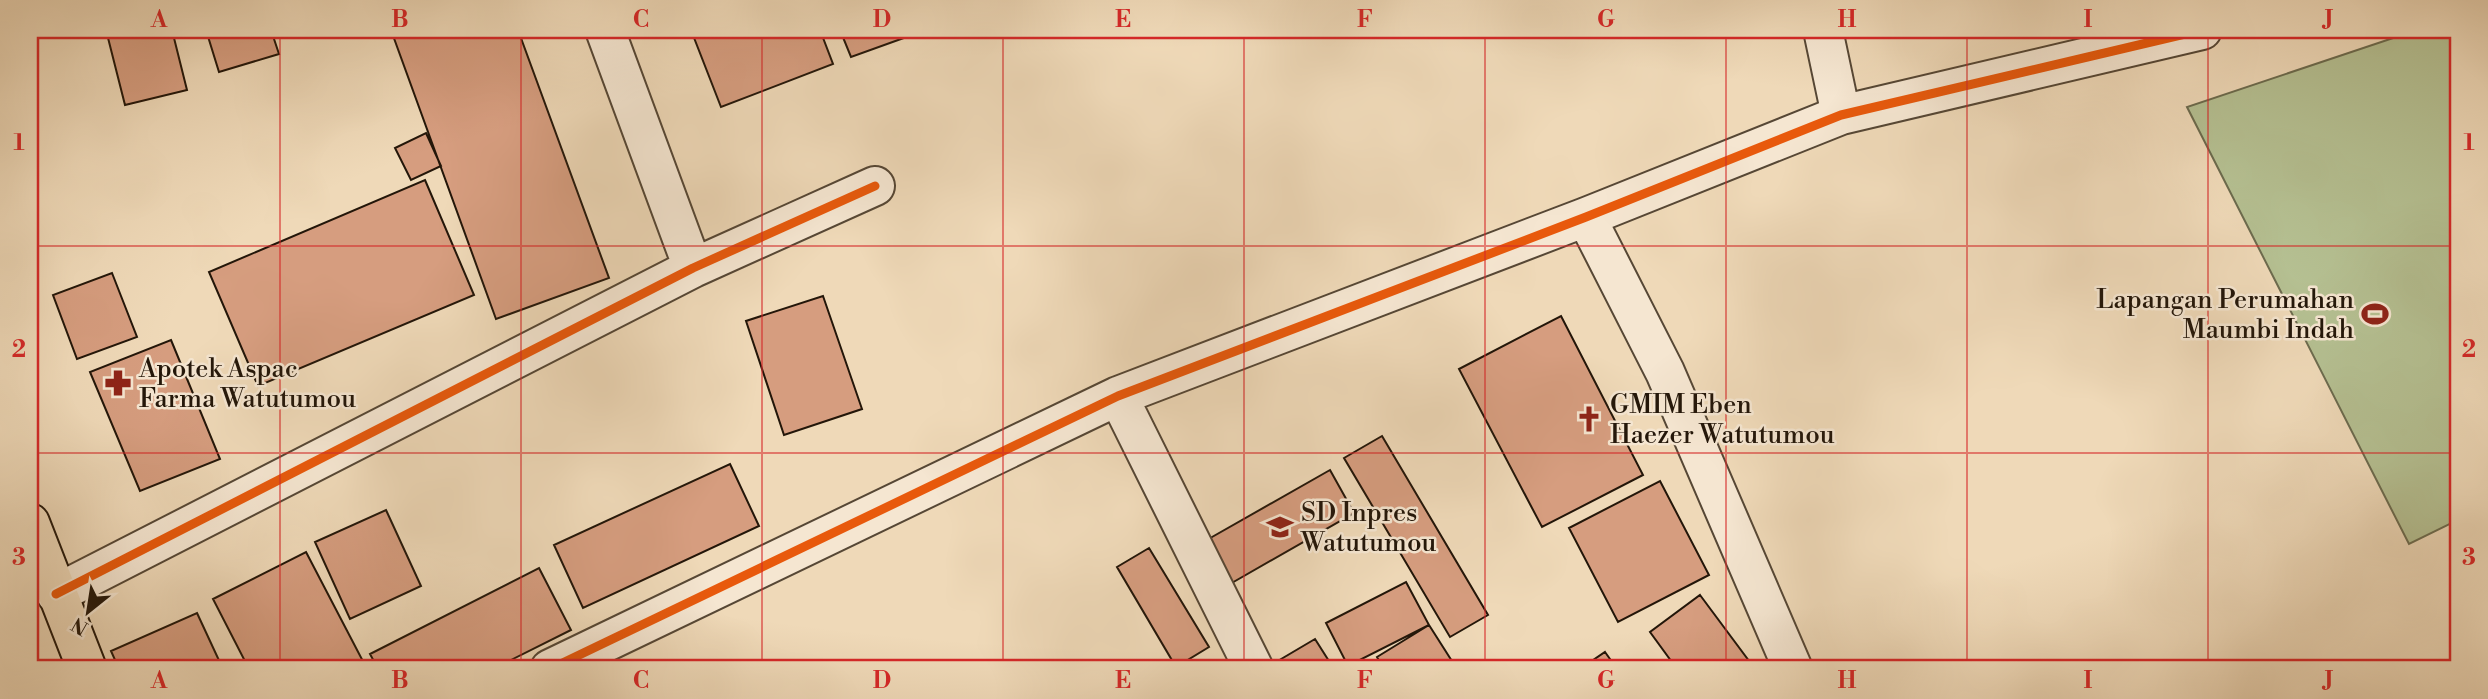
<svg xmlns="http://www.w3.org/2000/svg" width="2488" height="699" font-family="'Libre Bodoni',serif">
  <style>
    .green { fill: #b5c092; stroke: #6c6b4e; stroke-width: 2 }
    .building { fill: #d69d7f; stroke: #231609; stroke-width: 2 }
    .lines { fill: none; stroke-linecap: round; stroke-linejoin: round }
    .minor-casing { stroke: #564735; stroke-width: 42 }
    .highway-casing { stroke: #231609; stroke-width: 42 }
    .minor { stroke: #f5e6d1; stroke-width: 38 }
    .highway { stroke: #efd9b8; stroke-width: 38 }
    .cycleway-casing { stroke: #f5e6d1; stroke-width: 13 }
    .cycleway { stroke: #e8590c; stroke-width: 9 }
    .grid { fill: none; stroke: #d62828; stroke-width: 2; stroke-opacity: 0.55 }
    .labels { text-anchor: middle; stroke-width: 5; stroke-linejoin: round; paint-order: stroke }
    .poi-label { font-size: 26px; fill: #231609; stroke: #f5e6d1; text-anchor: start }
    .neatline { fill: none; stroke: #d62828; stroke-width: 2.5 }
    .grid-label { font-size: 23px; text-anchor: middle; font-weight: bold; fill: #d62828 }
  </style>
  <rect width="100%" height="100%" fill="#efd9b8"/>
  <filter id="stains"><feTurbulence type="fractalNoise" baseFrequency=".00286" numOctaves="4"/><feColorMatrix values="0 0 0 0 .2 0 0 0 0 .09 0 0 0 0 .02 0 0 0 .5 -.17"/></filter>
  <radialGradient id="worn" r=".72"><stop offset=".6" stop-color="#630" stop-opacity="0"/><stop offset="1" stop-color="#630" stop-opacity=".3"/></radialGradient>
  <!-- green -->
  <path class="green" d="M2417,30H2458V520L2409,544L2187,107Z"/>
  <!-- building -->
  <path class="building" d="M106,30H172L187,90L125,105Z
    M206,30H271L279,54L219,72Z
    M391,30H518L609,278L496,319Z
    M691,30H820L833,64L721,107Z
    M840,30H926L851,57Z
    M426,133L441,166L411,180L395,148Z
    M425,180L474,295L258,386L209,272Z
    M112,273L137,337L77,359L53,295Z
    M823,296L862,409L784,435L746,321Z
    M1561,316L1643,475L1542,527L1459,369Z
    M171,340L220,459L140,491L90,372Z
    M1382,436L1488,615L1450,637L1344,458Z
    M730,464L759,526L583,608L554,545Z
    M1330,470L1354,513L1230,584L1205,541Z
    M1660,481L1709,575L1618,622L1569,528Z
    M386,510L421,586L350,619L315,542Z
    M1149,548L1209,647L1176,667L1117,567Z
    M306,552L367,669H249L213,599Z
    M539,568L571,630L493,669H378L370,654Z
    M1406,582L1429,625L1348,666L1326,623Z
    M1700,595L1755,669H1677L1650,632Z
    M197,613L223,669H119L111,651Z
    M1429,625L1457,669H1384L1377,657Z
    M1315,639L1334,669H1273L1271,665Z
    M1605,652L1617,669H1580Z"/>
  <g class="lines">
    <!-- minor casing -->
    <g class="minor-casing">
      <path id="minor" d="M605,30L693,268
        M1823,30L1841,115
        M1586,217L1665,372L1793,669
        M1118,396L1254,669
        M56,594L693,268L875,186
        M550,669L1118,396L1586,217L1841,115L2202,30"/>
    </g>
    <!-- highway casing -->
    <g class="highway-casing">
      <path id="highway" d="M30,523L87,669"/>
    </g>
    <!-- minor -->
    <use href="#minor" class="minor"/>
    <!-- highway -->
    <use href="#highway" class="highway"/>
    <!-- cycleway casing -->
    <g class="cycleway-casing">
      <path id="cycleway" d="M56,594L693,268L875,186
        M550,669L1118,396L1586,217L1841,115L2202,30"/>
    </g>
    <!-- cycleway -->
    <use href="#cycleway" class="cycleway"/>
  </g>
  <!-- grid -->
  <path class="grid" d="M280,30V669M521,30V669M762,30V669M1003,30V669M1244,30V669M1485,30V669M1726,30V669M1967,30V669M2208,30V669M30,246H2458M30,453H2458"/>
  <!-- icons -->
  <defs>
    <g id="stadium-bare" transform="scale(2.1)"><path d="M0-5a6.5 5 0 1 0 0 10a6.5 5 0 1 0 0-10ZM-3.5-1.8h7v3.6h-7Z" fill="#8f2418" stroke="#f5e6d1" stroke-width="2.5" paint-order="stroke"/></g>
    <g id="pharmacy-bare" transform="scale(2.1)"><path d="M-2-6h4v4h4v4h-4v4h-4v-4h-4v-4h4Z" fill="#8f2418" stroke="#f5e6d1" stroke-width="2.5" paint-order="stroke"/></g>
    <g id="church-bare" transform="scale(2.1)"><path d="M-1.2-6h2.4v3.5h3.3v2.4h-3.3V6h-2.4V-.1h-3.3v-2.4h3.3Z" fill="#8f2418" stroke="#f5e6d1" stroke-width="2.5" paint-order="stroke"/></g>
    <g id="school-bare" transform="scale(2.1)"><path d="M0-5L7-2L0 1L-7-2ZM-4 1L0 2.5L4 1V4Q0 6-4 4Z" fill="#8f2418" stroke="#f5e6d1" stroke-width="2.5" paint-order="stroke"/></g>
  </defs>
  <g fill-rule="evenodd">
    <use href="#stadium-bare" x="2375" y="314"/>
    <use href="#pharmacy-bare" x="118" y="383"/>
    <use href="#church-bare" x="1589" y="419"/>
    <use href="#school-bare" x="1280" y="527"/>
  </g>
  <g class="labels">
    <!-- poi labels -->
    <g class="poi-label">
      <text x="2354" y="308" text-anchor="end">Lapangan Perumahan<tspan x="2354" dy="30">Maumbi Indah</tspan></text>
      <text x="139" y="377">Apotek Aspac<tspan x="139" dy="30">Farma Watutumou</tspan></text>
      <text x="1610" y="413">GMIM Eben<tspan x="1610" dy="30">Haezer Watutumou</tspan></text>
      <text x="1301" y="521">SD Inpres<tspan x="1301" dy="30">Watutumou</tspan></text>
    </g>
  </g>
  <!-- margin -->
  <rect width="2488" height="699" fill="none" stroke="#efd9b8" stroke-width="77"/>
  <!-- north arrow -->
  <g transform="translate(88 612) rotate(210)" stroke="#f5e6d1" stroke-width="5" paint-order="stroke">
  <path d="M0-5L12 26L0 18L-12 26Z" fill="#231609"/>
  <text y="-10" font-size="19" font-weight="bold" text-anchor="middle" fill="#231609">N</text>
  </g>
  <rect x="38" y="38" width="2412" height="622" class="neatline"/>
  <g class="grid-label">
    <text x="159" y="27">A</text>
    <text x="400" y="27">B</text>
    <text x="641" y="27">C</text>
    <text x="882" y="27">D</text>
    <text x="1123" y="27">E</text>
    <text x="1365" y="27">F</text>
    <text x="1606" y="27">G</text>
    <text x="1847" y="27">H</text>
    <text x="2088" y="27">I</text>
    <text x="2329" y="27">J</text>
    <text x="19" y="150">1</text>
    <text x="2469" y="150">1</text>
    <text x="19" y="357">2</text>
    <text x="2469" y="357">2</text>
    <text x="19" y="565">3</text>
    <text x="2469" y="565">3</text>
    <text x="159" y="688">A</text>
    <text x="400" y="688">B</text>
    <text x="641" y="688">C</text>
    <text x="882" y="688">D</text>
    <text x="1123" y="688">E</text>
    <text x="1365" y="688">F</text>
    <text x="1606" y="688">G</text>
    <text x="1847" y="688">H</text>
    <text x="2088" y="688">I</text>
    <text x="2329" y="688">J</text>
  </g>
  <rect width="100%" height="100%" filter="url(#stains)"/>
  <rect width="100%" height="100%" fill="url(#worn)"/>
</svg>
